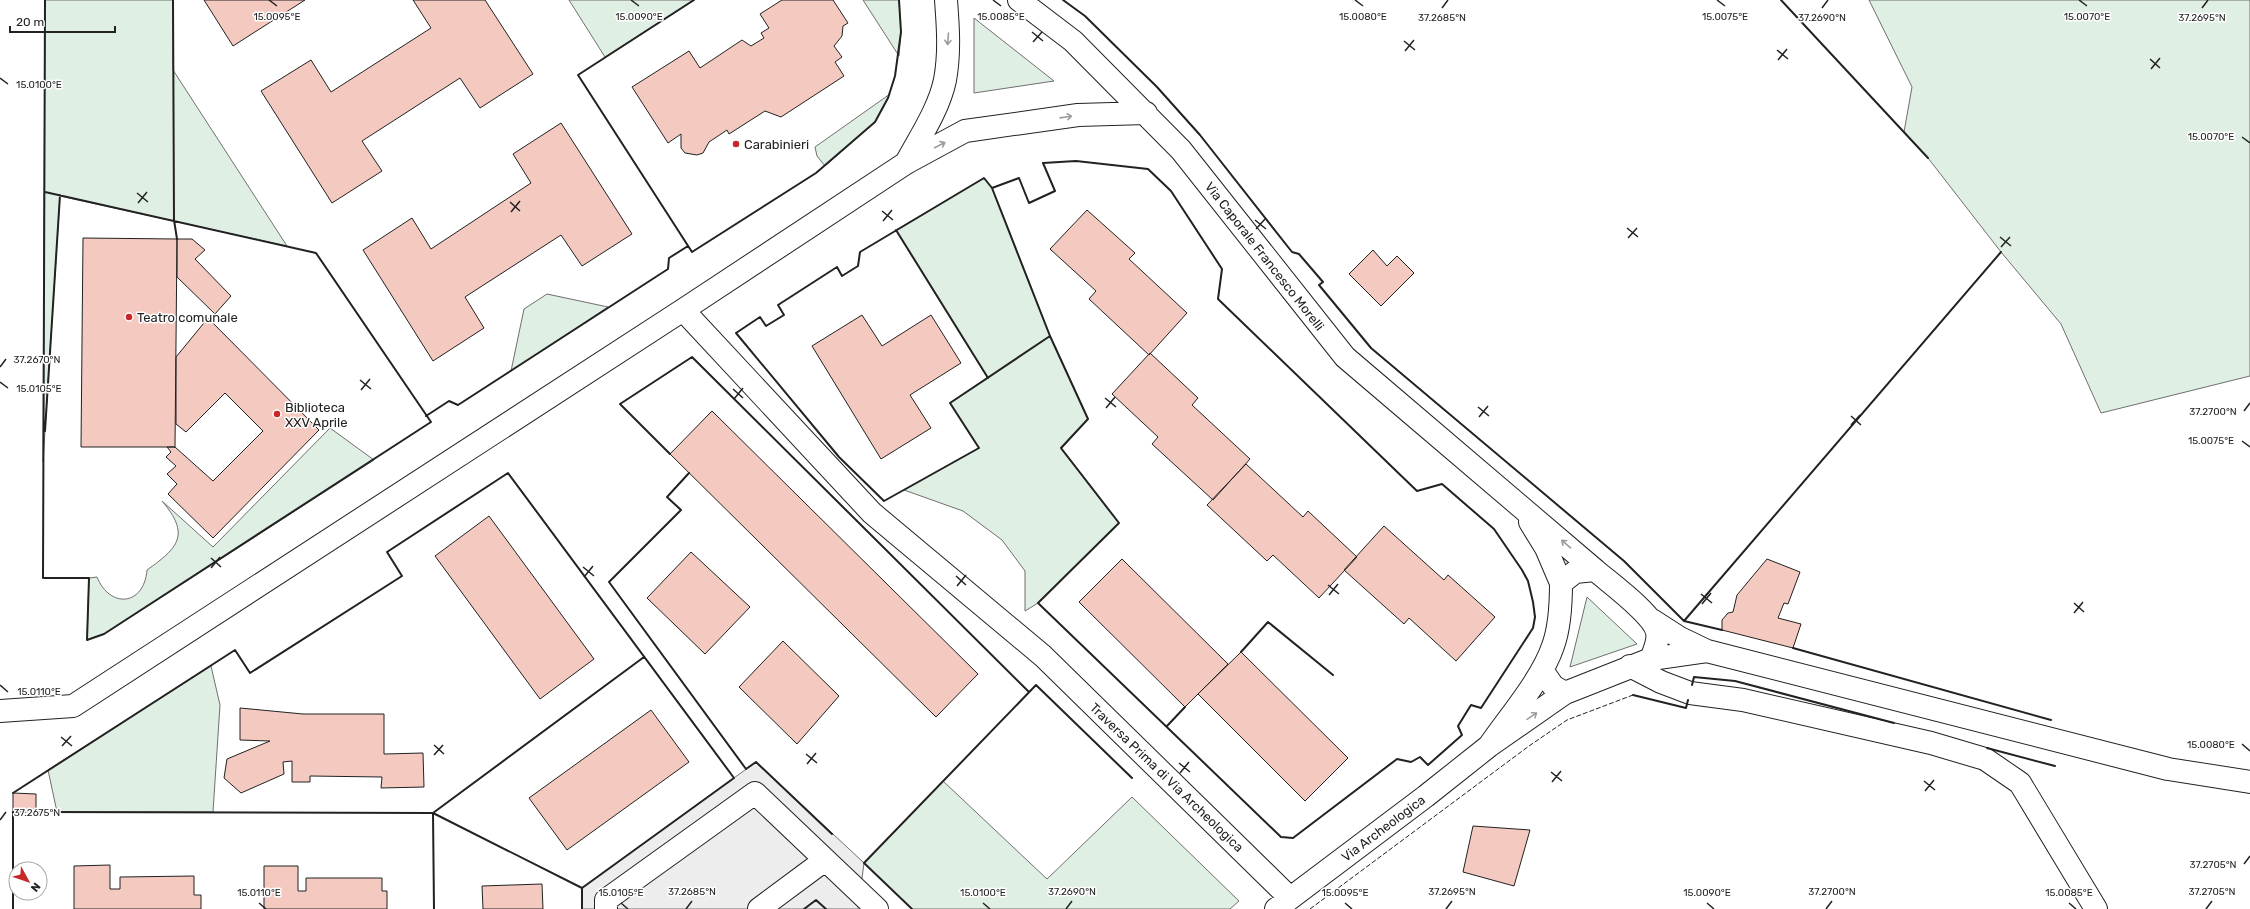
<svg xmlns="http://www.w3.org/2000/svg" width="2250" height="909" font-family="Rubik,sans-serif">
  <style>
    .green { fill: #e0efe3; stroke: #6f6f6f }
    .parking { fill: #ededed; stroke: #6f6f6f }
    .building { fill: #f3c9c0; stroke: #222 }
    .lines { fill: none; stroke-linecap: round; stroke-linejoin: round }
    .minor-casing { stroke: #222; stroke-width: 24 }
    .minor { stroke: #fff; stroke-width: 22 }
    .fence { stroke: #222; stroke-width: 1; stroke-dasharray: 5 2; stroke-linecap: butt }
    .wall { stroke: #222; stroke-width: 2 }
    .oneway { stroke: #9c9c9c }
    .ticks { fill: none; stroke: #222; stroke-width: 1.5 }
    .poi-dot { fill: #c62828; stroke: #fff; stroke-width: 1.5 }
    .labels { text-anchor: middle; stroke-width: 3; stroke-linejoin: round; paint-order: stroke }
    .poi-label { font-size: 13px; fill: #222; stroke: #fff; text-anchor: start }
    .street-label { font-size: 13px; fill: #222; stroke: #fff }
    .ticks-label { font-size: 10px; text-anchor: middle; fill: #222; stroke: #fff; stroke-width: 3; stroke-linejoin: round; paint-order: stroke }
  </style>
  <rect width="100%" height="100%" fill="#fff"/>
  <!-- green -->
  <path class="green" d="M45,0H173V70L287,246L60,196L43,462Z
    M569,0H694L605,57Z
    M863,0H899L901,32L899,56Z
    M1869,0H2250V376L2101,413L2061,324L2001,252L1928,158L1904,132L1912,87Z
    M974,18L1054,81L974,93Z
    M890,94L875,122L825,166L817,156L815,147Z
    M984,178L992,188L1050,336L1088,419L1061,449L1119,523L1038,603L1025,611V571L1002,540L963,511L904,490L979,448L950,403L988,378L896,230Z
    M547,294L608,307L511,371L524,309Z
    M330,428L374,460L104,634L87,640L89,578L97,577C110,609 144,606 147,570C178,548 191,535 162,501L213,547Z
    M1587,597L1637,644L1570,667Z
    M211,666L220,705L213,812H57L48,770Z
    M943,781L1047,879L1132,797L1239,901L1230,909H912L864,863Z"/>
  <!-- parking -->
  <path class="parking" d="M756,762L864,863L858,909H582V888Z"/>
  <!-- building -->
  <path class="building" d="M204,0H305L233,46Z
    M413,0H485L533,74L480,108L460,78L362,141L382,171L332,203L261,91L311,60L331,92L431,28Z
    M782,0H833L848,23L843,26L842,36L834,46L842,57L835,62L844,76L781,117L765,111L729,134L727,130L709,142L703,153L697,155L685,153L681,148V134L668,143L632,87L689,51L700,68L742,40L751,46L764,38L761,33L769,28L760,14Z
    M561,123L632,234L582,266L561,235L465,297L484,328L433,361L363,250L412,218L431,249L531,183L513,154Z
    M1087,210L1135,253L1129,259L1187,313L1149,355L1089,299L1096,291L1050,249Z
    M83,238L177,239L175,447H81Z
    M177,239H192L205,250L195,259L231,296L215,314L177,277Z
    M1373,250L1387,266L1397,256L1414,273L1381,306L1349,274Z
    M862,315L882,346L931,315L961,363L910,395L931,428L881,459L812,346Z
    M208,318L319,430L213,538L168,494L177,484L167,474L176,466L166,457L171,452L167,447H175L213,481L263,431L225,393L186,432L176,424V357Z
    M1150,353L1198,398L1192,405L1250,459L1213,500L1152,444L1158,437L1112,394Z
    M712,411L978,674L936,717L670,454Z
    M1246,464L1303,517L1308,511L1357,557L1319,598L1273,555L1267,561L1207,505Z
    M489,516L594,659L540,699L435,556Z
    M1384,526L1444,580L1448,575L1495,617L1456,661L1409,618L1404,624L1344,570Z
    M691,552L750,607L705,654L647,598Z
    M1122,559L1228,664L1185,707L1079,602Z
    M1767,559L1800,572L1788,604L1784,603L1778,618L1801,624L1793,648L1722,630V620L1728,613L1733,612L1737,595Z
    M783,641L839,696L797,744L739,687Z
    M1241,652L1348,758L1305,801L1198,694Z
    M240,708L303,714H384V754L423,753L424,787L381,788L382,777L310,776V782H292V761L283,762L284,774L241,793L224,778L227,759L270,741L240,740Z
    M651,710L689,762L567,850L529,798Z
    M13,793L36,794V812H13Z
    M1473,826L1530,830L1514,886L1463,872Z
    M110,865V889H120V877L194,876V895H201V909H74V866Z
    M264,866H298V891H306V878H382V891H387V909H264Z
    M542,884L543,909H483L482,886Z"/>
  <g class="lines">
    <!-- minor casing -->
    <g class="minor-casing">
      <path id="minor" d="M1019,0L1073,41L1181,150L1345,357L1595,570
        M906,163C920,137 939,109 945,80C950,53 948,26 946,0
        M683,310L872,513L1043,656L1290,898
        M1530,522L1546,548L1561,583
        M1652,620L1680,638L1707,651L2168,769L2250,782
        M1651,659L1707,651
        M1630,666L1661,682L1690,693L1743,700L1931,743L1985,759L2020,783L2096,909
        M0,711L73,706L683,310L906,163L965,131L1078,115L1146,113
        M1489,746C1509,717 1542,679 1553,646C1560,627 1561,603 1561,583L1575,572L1595,570C1610,583 1653,614 1657,632C1659,641 1654,651 1651,659L1565,693L1553,686L1542,670
        M606,909V900L755,793L877,909
        M759,909L825,860
        M1276,909L1426,796L1489,746L1565,693"/>
    </g>
    <!-- minor -->
    <use href="#minor" class="minor"/>
    <!-- fence -->
    <path class="fence" d="M1310,909L1529,746L1567,720L1633,695"/>
    <!-- wall -->
    <path class="wall" d="M173,0L174,220L177,239
      M694,0L578,75L692,252L816,173L875,122L888,98L895,76L901,32L899,0
      M1063,0L1085,16L1157,87L1200,135L1292,252L1299,254L1323,282L1319,285L1371,348L1624,561L1684,621L1722,630
      M1781,0L1928,158
      M992,188L1019,178L1029,203L1055,191L1043,163L1076,161L1148,169L1171,191L1222,269L1218,299L1417,491L1442,484L1494,529L1522,570L1528,581L1533,602L1535,617L1533,628L1481,708L1471,705L1458,726L1462,735L1428,765L1420,757L1411,762L1397,759L1293,838L1281,837L1038,603L1119,523L1061,448L1088,419L1050,336L992,188L984,178L860,252L858,266L842,276L837,267L778,305L784,315L766,326L760,317L736,333L839,457L884,501L979,448L950,403L1050,336
      M45,192L316,253L431,422L104,634L87,640L89,578H43L45,0
      M896,230L988,378
      M426,416L449,401L458,405L668,269L669,258L688,246
      M45,431L60,195
      M670,454L620,404L692,357L1029,692
      M689,473L667,497L681,510L609,582L746,769L756,762L832,834
      M1684,621L2001,252
      M1793,648L2051,720
      M1241,652L1268,622L1333,675
      M1692,685L1694,677L1735,681L1894,723
      M1633,695L1686,708L1688,700
      M1167,726L1185,707
      M1987,748L2055,766
      M13,793L235,650L250,673L402,576L387,552L508,473L734,778L582,888V909
      M13,812V909
      M36,812L433,813L582,888
      M434,909L433,813L644,657
      M804,909L816,900L826,909
      M912,909L864,863L1036,685L1132,778"/>
  </g>
  <!-- one-way arrows -->
  <defs><path id="oneway-shaft" d="M-6 0H5M1.5-3L5.5 0L1.5 3" fill="none" stroke-width="1.6" stroke-linecap="round" stroke-linejoin="round"/></defs>
  <g class="oneway">
    <use href="#oneway-shaft" transform="translate(948 39) rotate(94)"/>
    <use href="#oneway-shaft" transform="translate(1066 117) rotate(-8)"/>
    <use href="#oneway-shaft" transform="translate(940 145) rotate(-28)"/>
    <use href="#oneway-shaft" transform="translate(1566 544) rotate(-139)"/>
    <use href="#oneway-shaft" transform="translate(1532 716) rotate(-34)"/>
  </g>
  <!-- ticks -->
  <path class="ticks" d="M269,0L277,6M631,0L639,6M993,0L1001,6M1355,0L1363,6M1717,0L1725,6M2079,0L2087,6M1442,8L1448,0M1822,8L1828,0M2202,8L2208,0M1032,32L1043,41M1404,41L1415,50M1033,42L1042,32M1777,50L1788,59M1405,51L1414,40M2150,59L2160,68M1778,60L1787,49M2151,69L2160,58M0,78L8,84M2242,137L2250,143M137,193L148,202M510,202L520,211M138,203L147,192M882,211L893,220M511,212L520,201M1255,220L1266,229M883,221L892,210M1627,228L1638,237M1256,229L1265,219M2000,237L2011,246M1628,238L1637,228M2001,247L2010,237M0,367L6,359M360,380L371,389M0,382L8,388M733,389L743,398M361,390L370,379M1105,398L1116,407M734,399L743,388M1478,407L1489,416M1106,408L1115,397M2244,411L2250,403M1851,416L1861,425M1479,417L1488,406M1851,425L1860,415M2242,441L2250,447M211,558L221,567M583,567L594,576M211,568L220,557M956,576L966,585M584,577L593,566M1328,585L1339,594M957,586L966,575M1701,594L1712,603M1329,595L1338,584M2074,603L2084,612M1702,604L1711,593M2074,613L2083,602M0,685L8,692M61,737L72,746M2242,744L2250,751M434,745L444,754M62,746L71,736M806,754L817,763M434,755L443,745M1179,763L1190,772M807,764L816,753M1551,772L1562,781M1180,773L1189,762M1924,781L1935,790M1552,782L1561,771M1925,791L1934,780M0,820L6,812M2244,864L2250,856M259,903L266,909M621,903L628,909M983,903L990,909M1345,903L1352,909M1707,903L1714,909M2069,903L2076,909M686,909L692,901M1066,909L1072,901M1446,909L1452,901M1826,909L1832,901M2206,909L2212,901"/>
  <!-- markers -->
  <g class="poi-dot">
    <circle cx="736" cy="144" r="4"/>
    <circle cx="129" cy="317" r="4"/>
    <circle cx="277" cy="414" r="4"/>
  </g>
  <g class="labels">
    <!-- poi labels -->
    <g class="poi-label">
      <text x="744" y="149">Carabinieri</text>
      <text x="137" y="322">Teatro comunale</text>
      <text x="285" y="412">Biblioteca<tspan x="285" dy="15">XXV Aprile</tspan></text>
    </g>
    <!-- street labels -->
    <g class="street-label">
      <text transform="translate(1265 256) rotate(52)" y="5">Via Caporale Francesco Morelli</text>
      <text transform="translate(1167 777) rotate(44)" y="5">Traversa Prima di Via Archeologica</text>
      <text transform="translate(1383 828) rotate(-37)" y="5">Via Archeologica</text>
    </g>
  </g>
  <g class="ticks-label">
    <text x="2087" y="20">15.0070°E</text>
    <text x="277" y="20">15.0095°E</text>
    <text x="639" y="20">15.0090°E</text>
    <text x="1001" y="20">15.0085°E</text>
    <text x="1725" y="20">15.0075°E</text>
    <text x="1363" y="20">15.0080°E</text>
    <text x="1442" y="21">37.2685°N</text>
    <text x="1822" y="21">37.2690°N</text>
    <text x="2202" y="21">37.2695°N</text>
    <text x="39" y="88">15.0100°E</text>
    <text x="2211" y="140">15.0070°E</text>
    <text x="37" y="363">37.2670°N</text>
    <text x="39" y="392">15.0105°E</text>
    <text x="2213" y="415">37.2700°N</text>
    <text x="2211" y="444">15.0075°E</text>
    <text x="39" y="695">15.0110°E</text>
    <text x="2211" y="748">15.0080°E</text>
    <text x="37" y="816">37.2675°N</text>
    <text x="2213" y="868">37.2705°N</text>
    <text x="692" y="895">37.2685°N</text>
    <text x="1072" y="895">37.2690°N</text>
    <text x="1452" y="895">37.2695°N</text>
    <text x="1832" y="895">37.2700°N</text>
    <text x="2212" y="895">37.2705°N</text>
    <text x="259" y="896">15.0110°E</text>
    <text x="621" y="896">15.0105°E</text>
    <text x="983" y="896">15.0100°E</text>
    <text x="1345" y="896">15.0095°E</text>
    <text x="1707" y="896">15.0090°E</text>
    <text x="2069" y="896">15.0085°E</text>
  </g>
  <!-- north arrow -->
  <g transform="translate(28 881) rotate(130)"><circle r="19" fill="#ffffff" stroke="#a7a7a7"/>
  <path d="M0-3L7 15L0 10L-7 15Z" fill="#c62828"/>
  <text y="-6" font-size="11" font-weight="bold" text-anchor="middle" fill="#222222">N</text>
  </g>
  <!-- scale -->
  <path d="M10 26v6h105v-6" fill="none" stroke="#222222" stroke-width="2"/>
  <text x="16" y="26" font-size="12" fill="#222222" stroke="#ffffff" stroke-width="3" paint-order="stroke">20 m</text>
</svg>
